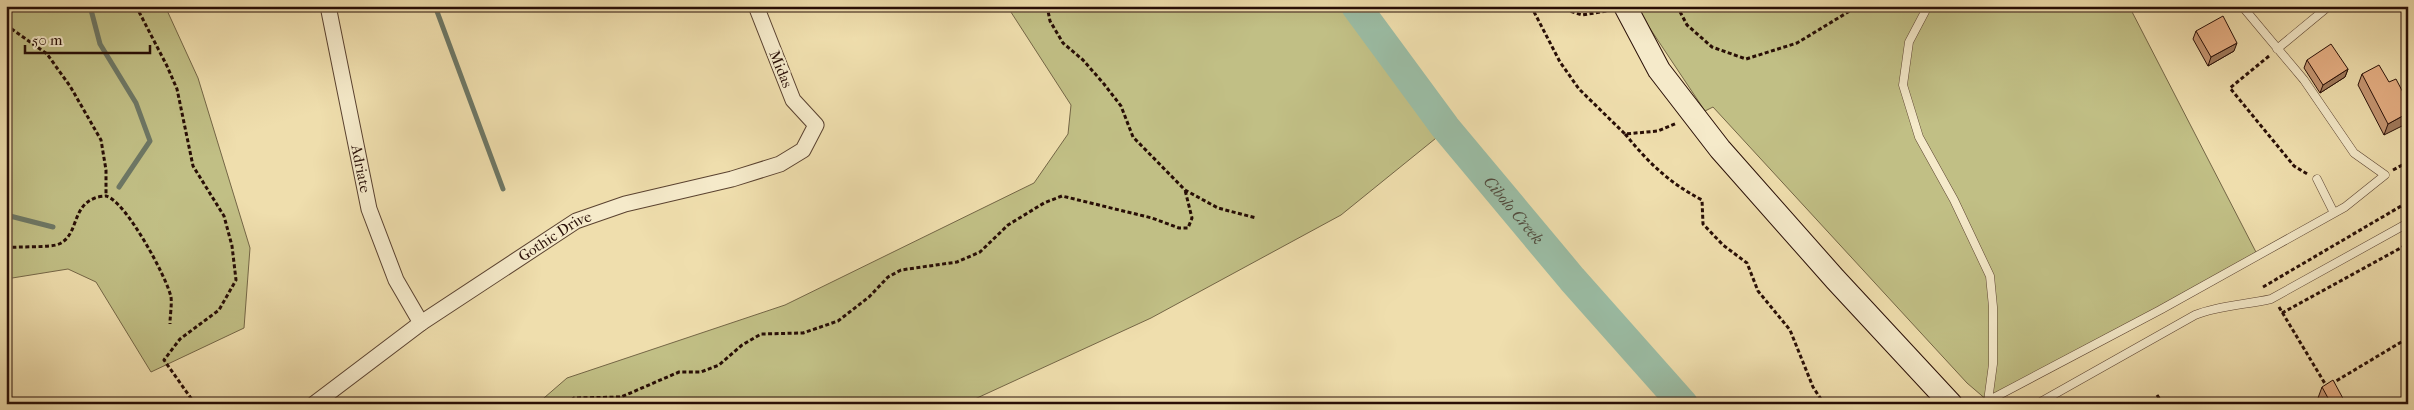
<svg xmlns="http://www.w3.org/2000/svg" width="2414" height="410" font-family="'IM FELL French Canon',serif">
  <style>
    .green { fill: #c1bf85; stroke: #746646 }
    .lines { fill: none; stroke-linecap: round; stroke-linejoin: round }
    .stream { stroke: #6d7765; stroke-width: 5 }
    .river { stroke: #9bbda5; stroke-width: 30 }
    .lane-casing { stroke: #5a4230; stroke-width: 9 }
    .street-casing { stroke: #5a4230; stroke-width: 17 }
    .secondary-casing { stroke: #280e06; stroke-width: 24 }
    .path { stroke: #280e06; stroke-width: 3; stroke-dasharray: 4 2.5; stroke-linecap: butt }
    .lane { stroke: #f5eaca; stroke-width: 8 }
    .street { stroke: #f5eaca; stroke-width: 15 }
    .secondary { stroke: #f5eaca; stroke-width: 22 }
    .wall { fill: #c69672; stroke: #280e06 }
    .shaded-wall { fill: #a17a5c; stroke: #280e06 }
    .building { fill: #e6af84; stroke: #280e06 }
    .labels { text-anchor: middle; stroke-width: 4.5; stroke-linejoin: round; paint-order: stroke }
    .street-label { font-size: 15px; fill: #280e06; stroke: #f5eaca }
    .water-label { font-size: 16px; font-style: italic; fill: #504b3e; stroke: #f5eaca }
  </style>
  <rect width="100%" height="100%" fill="#efdead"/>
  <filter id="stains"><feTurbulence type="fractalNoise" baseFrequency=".004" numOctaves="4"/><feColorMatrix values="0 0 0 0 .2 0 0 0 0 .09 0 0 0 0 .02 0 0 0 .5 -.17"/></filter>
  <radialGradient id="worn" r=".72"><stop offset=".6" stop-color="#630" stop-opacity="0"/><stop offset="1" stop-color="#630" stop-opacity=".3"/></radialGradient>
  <!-- green -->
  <path class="green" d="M6,6H165L198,78L250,248L244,328L151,372L96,282L68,269L6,279Z
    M1007,6H1345L1402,86L1446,130L1341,215L1151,318L964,404H537L567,378L785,305L1034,183L1068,134L1071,105Z
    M1639,6H2129L2258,256L1988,401L1967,383L1713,107L1705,111L1641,15Z"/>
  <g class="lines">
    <!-- stream -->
    <path class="stream" d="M90,6L100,44L136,103L150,141L119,187
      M435,6L503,189
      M6,215L53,227"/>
    <!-- river -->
    <path class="river" id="s1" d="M1356,6L1445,127L1572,279L1683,404"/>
    <!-- lane casing -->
    <g class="lane-casing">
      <path id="lane" d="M1928,6L1909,42L1903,85L1919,137L1954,200L1990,276L1993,307V364L1988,401
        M2277,49L2329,6
        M2317,179L2334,213
        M1982,404L2160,310L2345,207L2385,175L2354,153L2304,80L2242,6
        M2037,404L2195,315C2220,305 2245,305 2271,299L2408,223"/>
    </g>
    <!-- street casing -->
    <g class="street-casing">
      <g id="street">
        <path id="s2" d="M328,6L369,209L396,280L421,323"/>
        <path id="s3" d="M314,404L421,323L576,221L625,204L732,179L780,164L803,150L816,125L793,100L756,6"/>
      </g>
    </g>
    <!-- secondary casing -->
    <g class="secondary-casing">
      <path id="secondary" d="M1625,6L1659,70L1720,149L1835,279L1951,404"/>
    </g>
    <!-- path -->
    <path class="path" d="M136,6L167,66L177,89L193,166L224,216L232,246L236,280L219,310L180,339L164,360L195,404
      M1047,6L1050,21L1063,43L1083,60L1104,84L1121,106L1133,137L1185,190L1218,208L1256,218
      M1531,6L1560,62L1579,89L1625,134L1658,131L1677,123
      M1677,6L1687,25L1712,47L1746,59L1797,43L1858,6
      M1532,8L1567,10L1582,15L1607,11
      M6,25L47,54L70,86L101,140L106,170V196
      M2269,56L2230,88L2294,166L2309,175
      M1625,134C1649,163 1668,182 1702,200L1703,224L1723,245L1747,263L1758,291L1790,330L1813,387L1824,404
      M2393,170L2408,162
      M6,248C18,246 51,248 59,244C79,235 71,207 95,198C97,197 103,196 106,196C126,201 167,278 171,297C172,305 170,315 170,324
      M2263,287L2408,202
      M2279,307L2327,387
      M2282,313L2408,244
      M2331,384L2408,338
      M2157,395L2163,404
      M566,404L574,398L621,397L679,372H701L719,365L742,345L761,334L803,333L838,321L869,297L888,277L901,270L957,262L980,252L1008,225L1044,203L1062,196L1152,218L1179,228H1188L1192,218L1185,190"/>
    <!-- lane -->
    <use href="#lane" class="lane"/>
    <!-- street -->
    <use href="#street" class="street"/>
    <!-- secondary -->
    <use href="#secondary" class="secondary"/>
  </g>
  <!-- wall -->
  <path class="wall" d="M2196,31L2234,51L2208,66L2193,39Z
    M2307,60L2348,69L2345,77L2320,93L2304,68Z
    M2362,74L2389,82L2408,102L2384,135L2358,85Z
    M2322,387L2346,404L2320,402L2318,398Z"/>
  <!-- shaded-wall -->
  <path class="shaded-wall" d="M2237,43L2234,51L2208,66L2211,57Z
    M2348,69L2345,77L2320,93L2323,85Z
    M2408,113V123L2384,135L2388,124Z"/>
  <!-- building -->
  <path class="building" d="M2223,16L2237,43L2211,57L2196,31Z
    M2331,44L2348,69L2323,85L2307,60Z
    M2379,65L2389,82L2396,79L2408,102V113L2388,124L2362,74Z
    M2333,380L2346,404H2317L2328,398L2322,387Z
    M2258,400L2260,404H2252Z"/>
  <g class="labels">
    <!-- street labels -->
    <g class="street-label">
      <text transform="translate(781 69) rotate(68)" y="5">Midas</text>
      <text dy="5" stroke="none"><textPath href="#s2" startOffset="166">Adriate</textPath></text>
      <text dy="5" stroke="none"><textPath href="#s3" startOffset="294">Gothic Drive</textPath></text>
    </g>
    <!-- water labels -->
    <g class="water-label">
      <text dy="6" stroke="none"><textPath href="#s1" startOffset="258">Cibolo Creek</textPath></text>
    </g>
  </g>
  <!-- margin -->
  <rect width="2414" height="410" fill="none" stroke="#efdead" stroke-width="25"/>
  <rect x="8" y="8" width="2399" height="395" fill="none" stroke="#280e06" stroke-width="2.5"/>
  <rect x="12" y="12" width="2389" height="385" fill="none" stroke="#280e06"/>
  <!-- scale -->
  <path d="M25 45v8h125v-8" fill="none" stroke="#280e06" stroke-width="2.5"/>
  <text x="32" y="45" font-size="15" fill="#280e06" stroke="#f5eaca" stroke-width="4" paint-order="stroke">50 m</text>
  <rect width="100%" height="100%" filter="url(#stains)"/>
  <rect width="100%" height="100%" fill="url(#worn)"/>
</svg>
